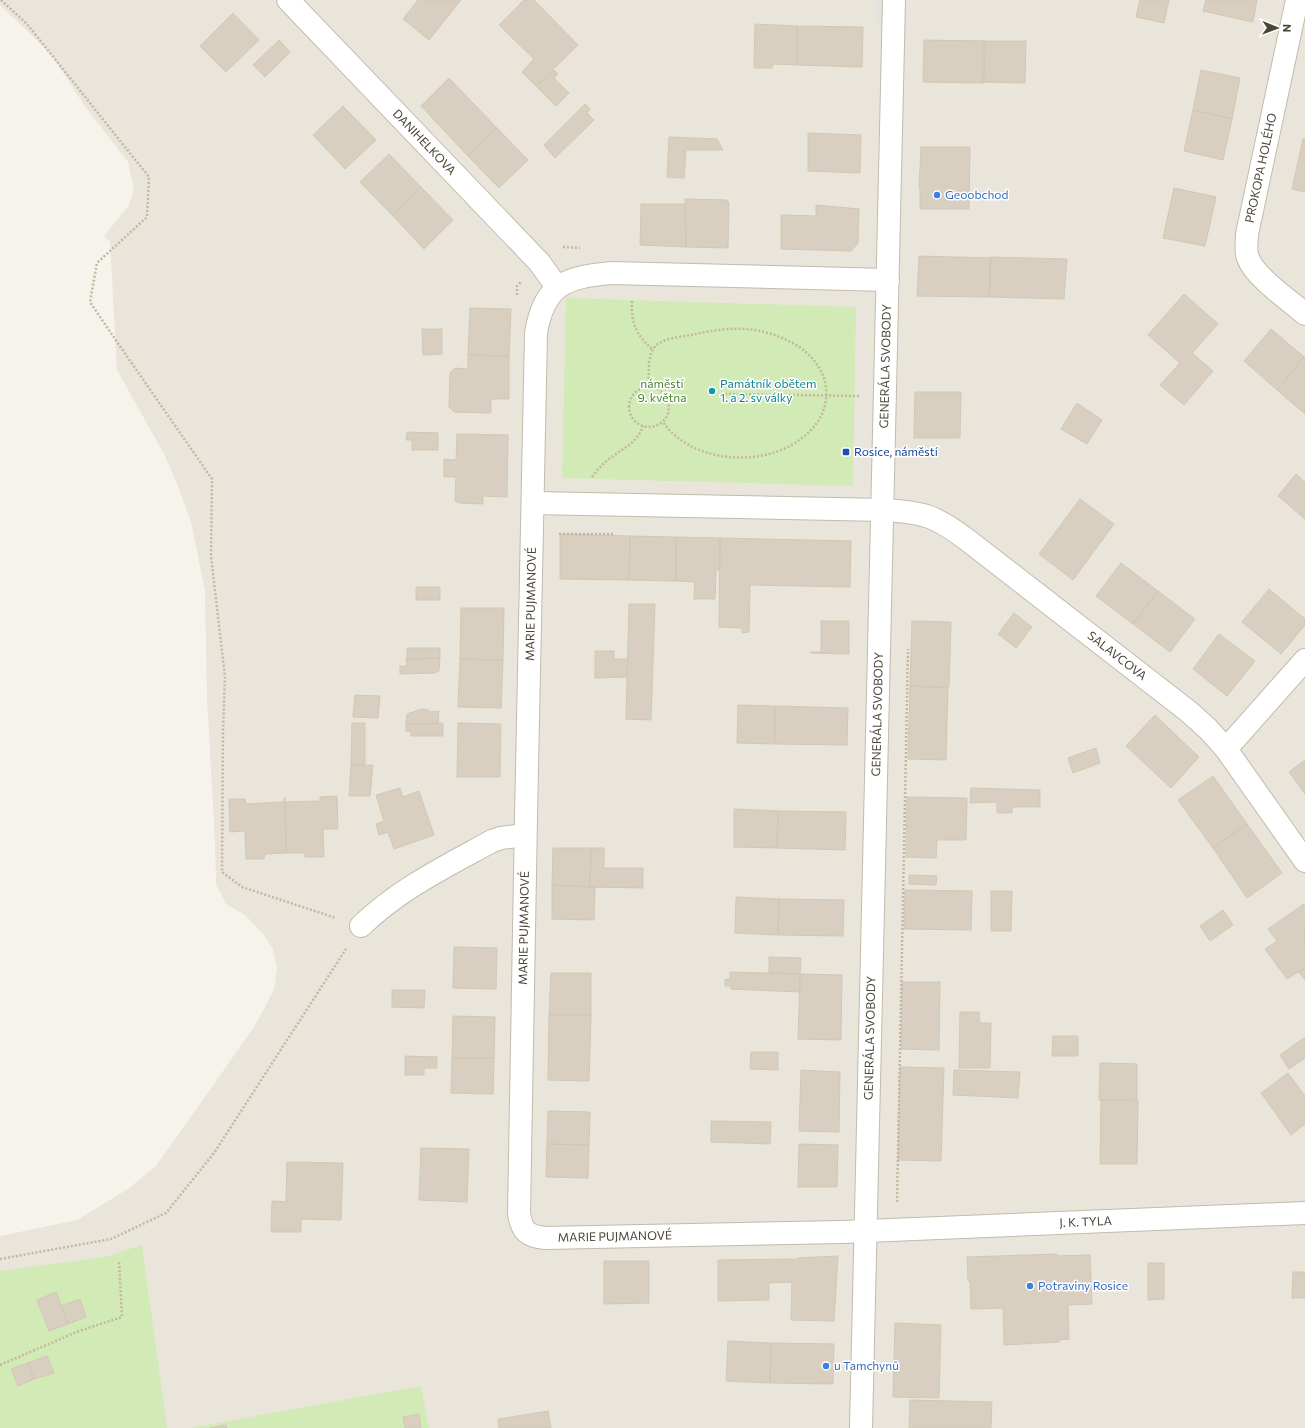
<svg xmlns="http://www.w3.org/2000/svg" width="1305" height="1428" font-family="Commissioner,sans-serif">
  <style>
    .residential { fill: #eae5da }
    .green { fill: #d2eab5 }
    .parking { fill: #e5e3e0 }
    .building { fill: #d8cfc1; stroke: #d3c7b4 }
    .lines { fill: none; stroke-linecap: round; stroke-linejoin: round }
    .minor-casing { stroke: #c2bbae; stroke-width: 24 }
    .path { stroke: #c4b79f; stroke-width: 2.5; stroke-dasharray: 2 2; stroke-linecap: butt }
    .minor { stroke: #fff; stroke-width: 22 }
    .shop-dot { fill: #3f7fe0; stroke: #fff; stroke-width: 1.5 }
    .culture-dot { fill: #0f9aa8; stroke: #fff; stroke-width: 1.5 }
    .transit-dot { fill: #1a4fb4; stroke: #fff; stroke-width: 1.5 }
    .labels { text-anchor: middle; stroke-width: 3; stroke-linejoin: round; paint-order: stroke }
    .street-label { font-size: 12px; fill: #4b4439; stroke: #fff }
    .shop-label { font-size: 12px; fill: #366cbe; stroke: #fff; text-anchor: start }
    .park-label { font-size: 12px; fill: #4a7f2a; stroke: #fff }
    .culture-label { font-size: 12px; fill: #0d838f; stroke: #fff; text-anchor: start }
    .transit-label { font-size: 12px; fill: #164399; stroke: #fff; text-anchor: start }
  </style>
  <rect width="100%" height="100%" fill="#f6f3ec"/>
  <!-- residential -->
  <path class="residential" d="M0,0H1305V1428H0V1236L77,1220L128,1189L156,1166L252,1030L264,1009L274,989L277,969L273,949L264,935L245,915L227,905L216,885L215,842L207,698L205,591L191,522L178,486L164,454L117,370L110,242L104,236L129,205L134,190L128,162L87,109L50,53L0,5Z"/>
  <!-- green -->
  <path class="green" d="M566,298L856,307L853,486L562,478Z
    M142,1245L167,1428H0V1271L105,1257Z
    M421,1386L429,1428H190Z"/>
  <!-- parking -->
  <path class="parking" d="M876,0H894V38L876,22Z"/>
  <!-- building -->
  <path class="building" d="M418,0H461L429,40L403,19Z
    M524,0H534L578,45L536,86L522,72L534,59L499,25Z
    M1140,0H1169L1164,23L1136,17Z
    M1206,0H1257L1253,22L1203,11Z
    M233,13L259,40L226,72L200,46Z
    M755,24L797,26V65L773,64L772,68H754Z
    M797,26L863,27L862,67L797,65Z
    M279,40L290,52L265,77L253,65Z
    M924,40L985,41L984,83L923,82Z
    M983,41H1026L1025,83L982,82Z
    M554,70L558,74L554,78L569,93L556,106L536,86Z
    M1201,70L1240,78L1232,119L1193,110Z
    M449,78L496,127L468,156L421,106Z
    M585,104L590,109L587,113L594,120L555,158L544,145Z
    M343,106L376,140L345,169L313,135Z
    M1193,110L1232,119L1223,160L1184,151Z
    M496,127L528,160L499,188L468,156Z
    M808,133L861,135L860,173L808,171Z
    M669,137L717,139L723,150H686L684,178L667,177Z
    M1303,139H1305V192L1292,189Z
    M921,147H970L969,209H920V188H919Z
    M389,154L421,187L392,215L360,182Z
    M421,187L453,220L424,249L392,215Z
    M1174,188L1216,197L1205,246L1163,238Z
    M685,199L727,200L729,203L728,248L686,247Z
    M641,204H685L686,247L640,245Z
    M816,205L859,209L858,243L851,251L781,249V215L816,216Z
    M919,256L991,258L990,297L917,296Z
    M990,257L1067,259L1064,299L989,297Z
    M1184,294L1218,324L1192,353L1213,371L1184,405L1160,385L1180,363L1148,335Z
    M470,308L511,309L509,356L468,355Z
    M422,329H442V354L423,355Z
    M1271,329L1304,357L1277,390L1244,361Z
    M468,355L509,356V399H491V413L454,412L449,407L450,373L455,368L468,369Z
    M1304,357L1305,358V414L1277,390Z
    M915,392H961L960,438H914Z
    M1077,403L1102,420L1087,444L1061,429Z
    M407,432L438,433V450H412V440H406Z
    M457,434L508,435L507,497L483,496V504L460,503L455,501L456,477H444V459L456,460Z
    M1296,474L1305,482V519L1278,496Z
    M1080,499L1114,524L1073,580L1039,554Z
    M560,534L630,536L629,580L560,579Z
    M630,536L676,537V581L629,580Z
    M676,537L720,538V570H716L715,599H694L695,582L676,581Z
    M720,538L851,541L850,587L750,585L749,632L742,633V628L719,627Z
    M1121,563L1158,591L1133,624L1096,596Z
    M416,587H440V600H416Z
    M1269,589L1305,619V625L1281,654L1242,622Z
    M1158,591L1195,619L1170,652L1133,624Z
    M629,604H655L651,720L626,719Z
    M461,608H504L503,660L460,659Z
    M1014,613L1032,627L1016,648L998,634Z
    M821,621H849V654L810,653V652H821Z
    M912,621L951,622L949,687L910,686Z
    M1219,634L1255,661L1227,696L1193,669Z
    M407,648H440V658L407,659Z
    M595,651H614V659H628L627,677L595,678Z
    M440,658L439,671L435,673L400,674V666H407L406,659Z
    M460,659L503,660L501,708L458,707Z
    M910,686L948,688L946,760L908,759Z
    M355,695L380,696L378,718L353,717Z
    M738,705L775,706V744L737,743Z
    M775,706L848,708L847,745L775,744Z
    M422,709L428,710L430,712L439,711L438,724H406L407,714Z
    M1155,715L1199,757L1171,788L1126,746Z
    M352,723H365V765H351Z
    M443,723V736H411V731H406V724Z
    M458,723L501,724L500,777H457Z
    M1096,748L1100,763L1073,773L1068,758Z
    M1305,760V794L1289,772Z
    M351,765H373L370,796H349Z
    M1213,776L1247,824L1213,848L1178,800Z
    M400,788L403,797L419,791L434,835L394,849L388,832L379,835L376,824L384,821L376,795Z
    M971,788L1040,790V807H1012V813H997V802L970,803Z
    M337,796L338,829H323L324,857H305V853H286L285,802L320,801V797Z
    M907,797L967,798L966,840H937L936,858L906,857Z
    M284,798H285L286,853L265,854L264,859H246L245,831L230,832L229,799H245L246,804L284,802Z
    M734,809L778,811L777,848L734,847Z
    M778,811L846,812L845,850L777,848Z
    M1247,824L1282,873L1247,898L1213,848Z
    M553,848H591L590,887L552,885Z
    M591,848H604V868H643V888L590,887Z
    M909,875L937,876L936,885L909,884Z
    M552,885L595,887L594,920L552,919Z
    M905,890L972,891L971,930L904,929Z
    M991,891H1012L1011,931H991Z
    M736,897L779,899L778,935L735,933Z
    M779,899L844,900L843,936L778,935Z
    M1304,904L1305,968L1287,979L1265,949L1277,941L1268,929Z
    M1223,910L1233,925L1210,941L1200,926Z
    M454,947L497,948L496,989L453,988Z
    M769,957L801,958L800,974L769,973Z
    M1305,968V980L1299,972Z
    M730,972L800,974V992L731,989V986H725V979L730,980Z
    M551,973H591V1015H549Z
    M800,974L842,975L841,1040L798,1039Z
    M902,982H940L939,1050L901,1049Z
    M392,990H425L424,1008L392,1007Z
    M960,1012H979L980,1023H991L990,1068H959Z
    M549,1015H591L589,1081L548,1080Z
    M453,1016L495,1017L494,1058H452Z
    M1053,1036H1078V1056H1052Z
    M1304,1038L1305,1040V1058L1289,1069L1280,1055Z
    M751,1052H778V1070L750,1069Z
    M405,1056L437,1057V1068H424V1075H405Z
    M452,1058H494L493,1094L451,1093Z
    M1100,1063L1137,1064V1100H1099Z
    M900,1067L944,1068L941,1161L898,1160Z
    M801,1070L840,1072L839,1132L799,1131Z
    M954,1070L1020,1072L1018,1098L953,1095Z
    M1288,1073L1305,1096V1124L1291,1135L1261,1093Z
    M1101,1100L1138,1101L1137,1164H1100Z
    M548,1111L590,1112L589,1145L547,1144Z
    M711,1121L771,1122L770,1144L711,1142Z
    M547,1144L589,1145L588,1178L546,1177Z
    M799,1144L838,1145L837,1187H798Z
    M421,1148L469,1149L467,1202L419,1200Z
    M287,1162L343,1163L341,1220L301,1219V1232H271L272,1201L286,1202Z
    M1057,1254V1256L1090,1255L1092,1304L1068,1305L1069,1339L1059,1340V1342L1004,1345L1003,1308L971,1309L970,1281H968L967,1257Z
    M838,1256L834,1321L791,1320L792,1282L769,1283V1300L718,1301V1260L798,1259V1258Z
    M604,1261H649V1303L604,1304Z
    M1148,1263H1164V1299L1148,1300Z
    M1293,1272H1305V1298H1292Z
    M56,1292L68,1324L49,1331L37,1300Z
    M80,1299L86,1317L68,1324L61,1306Z
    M895,1323L941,1325L939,1398L893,1397Z
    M728,1341L771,1343L770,1383L726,1381Z
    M771,1343L834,1344L833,1384L770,1383Z
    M47,1356L54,1373L34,1379L28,1363Z
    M28,1363L34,1379L18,1386L11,1369Z
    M910,1400L992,1402L991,1428H909Z
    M548,1411L551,1428H499L498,1419Z
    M419,1414L421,1428H405L403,1417Z
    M226,1425L227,1428H210Z"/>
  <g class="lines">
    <!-- minor casing -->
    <g class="minor-casing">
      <g id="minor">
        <path id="s1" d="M288,0L539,262L557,287"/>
        <path d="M1297,0L1247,234C1247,242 1245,251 1248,258C1255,277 1289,300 1305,314"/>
        <path id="s2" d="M888,280L612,273C566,277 544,284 536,333L526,817L519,1214C522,1231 527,1236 545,1238L842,1232L1305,1213"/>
        <path id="s3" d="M533,503L883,510C922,512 934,515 966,539L1188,711L1208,729L1226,749L1305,861"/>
        <path d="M1226,749L1305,660"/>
        <path d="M361,926C399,889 445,867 492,841L501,838L525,835"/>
        <path id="s4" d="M861,1428L894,0"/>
      </g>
    </g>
    <!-- path -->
    <path class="path" d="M1,0L27,24L149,177L147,217L97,263L90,302L115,339L212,479L211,556L225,677L223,730L222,872L242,887L336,918
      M563,247L580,248
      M517,295V286L521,282
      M632,301C631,323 636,335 653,350
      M629 407a20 20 0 1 1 40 0a20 20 0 1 1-40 0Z
      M649,387C649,375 647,357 654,348C661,338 680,337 691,335C712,330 738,326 760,331C778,335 798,343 811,357C835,383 830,417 802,438C763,469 691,463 663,422
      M725,394L859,396
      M592,477C598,469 604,462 612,457C626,446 636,444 643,426
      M559,534H614
      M897,1202L908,649
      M0,1259L111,1239L166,1213L214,1153L346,949
      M0,1365L79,1331L122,1317L119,1261"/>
    <!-- minor -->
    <use href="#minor" class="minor"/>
  </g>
  <!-- markers -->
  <g class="shop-dot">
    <circle cx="937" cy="195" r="4"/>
    <circle cx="1030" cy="1286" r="4"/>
    <circle cx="826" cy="1366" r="4"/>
  </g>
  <circle class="culture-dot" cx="712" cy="391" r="4"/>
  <rect class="transit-dot" x="842" y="448" width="8" height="8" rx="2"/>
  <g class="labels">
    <!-- street labels -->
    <g class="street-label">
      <text dy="4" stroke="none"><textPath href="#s1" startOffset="197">DANIHELKOVA</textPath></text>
      <text transform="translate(1261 168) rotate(-78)" y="4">PROKOPA HOLÉHO</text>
      <text dy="4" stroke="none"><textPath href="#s4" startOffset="1062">GENERÁLA SVOBODY</textPath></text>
      <text transform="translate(531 604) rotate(-89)" y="4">MARIE PUJMANOVÉ</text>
      <text dy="4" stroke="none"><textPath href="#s3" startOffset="631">SALAVCOVA</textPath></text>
      <text dy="4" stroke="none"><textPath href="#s4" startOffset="714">GENERÁLA SVOBODY</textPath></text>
      <text transform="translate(524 928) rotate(-89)" y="4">MARIE PUJMANOVÉ</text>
      <text dy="4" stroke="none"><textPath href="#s4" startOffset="390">GENERÁLA SVOBODY</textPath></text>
      <text dy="4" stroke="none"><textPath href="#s2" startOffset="1846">J. K. TYLA</textPath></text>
      <text dy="4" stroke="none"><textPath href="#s2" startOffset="1375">MARIE PUJMANOVÉ</textPath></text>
    </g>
    <!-- shop labels -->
    <g class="shop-label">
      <text x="945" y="199">Geoobchod</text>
      <text x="1038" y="1290">Potraviny Rosice</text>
      <text x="834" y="1370">u Tamchynů</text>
    </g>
    <!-- park labels -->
    <g class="park-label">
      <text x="662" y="388">náměstí<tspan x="662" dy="14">9. května</tspan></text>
    </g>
    <!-- culture labels -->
    <g class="culture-label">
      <text x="720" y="388">Památník obětem<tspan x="720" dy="14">1. a 2. sv války</tspan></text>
    </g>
    <!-- transit labels -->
    <g class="transit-label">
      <text x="854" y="456">Rosice, náměstí</text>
    </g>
  </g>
  <!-- north arrow -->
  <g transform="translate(1277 28) rotate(91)" stroke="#ffffff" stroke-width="3" paint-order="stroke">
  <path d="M0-3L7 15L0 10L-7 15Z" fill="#4b4439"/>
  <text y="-6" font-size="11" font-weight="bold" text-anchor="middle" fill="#4b4439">N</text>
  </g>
</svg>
